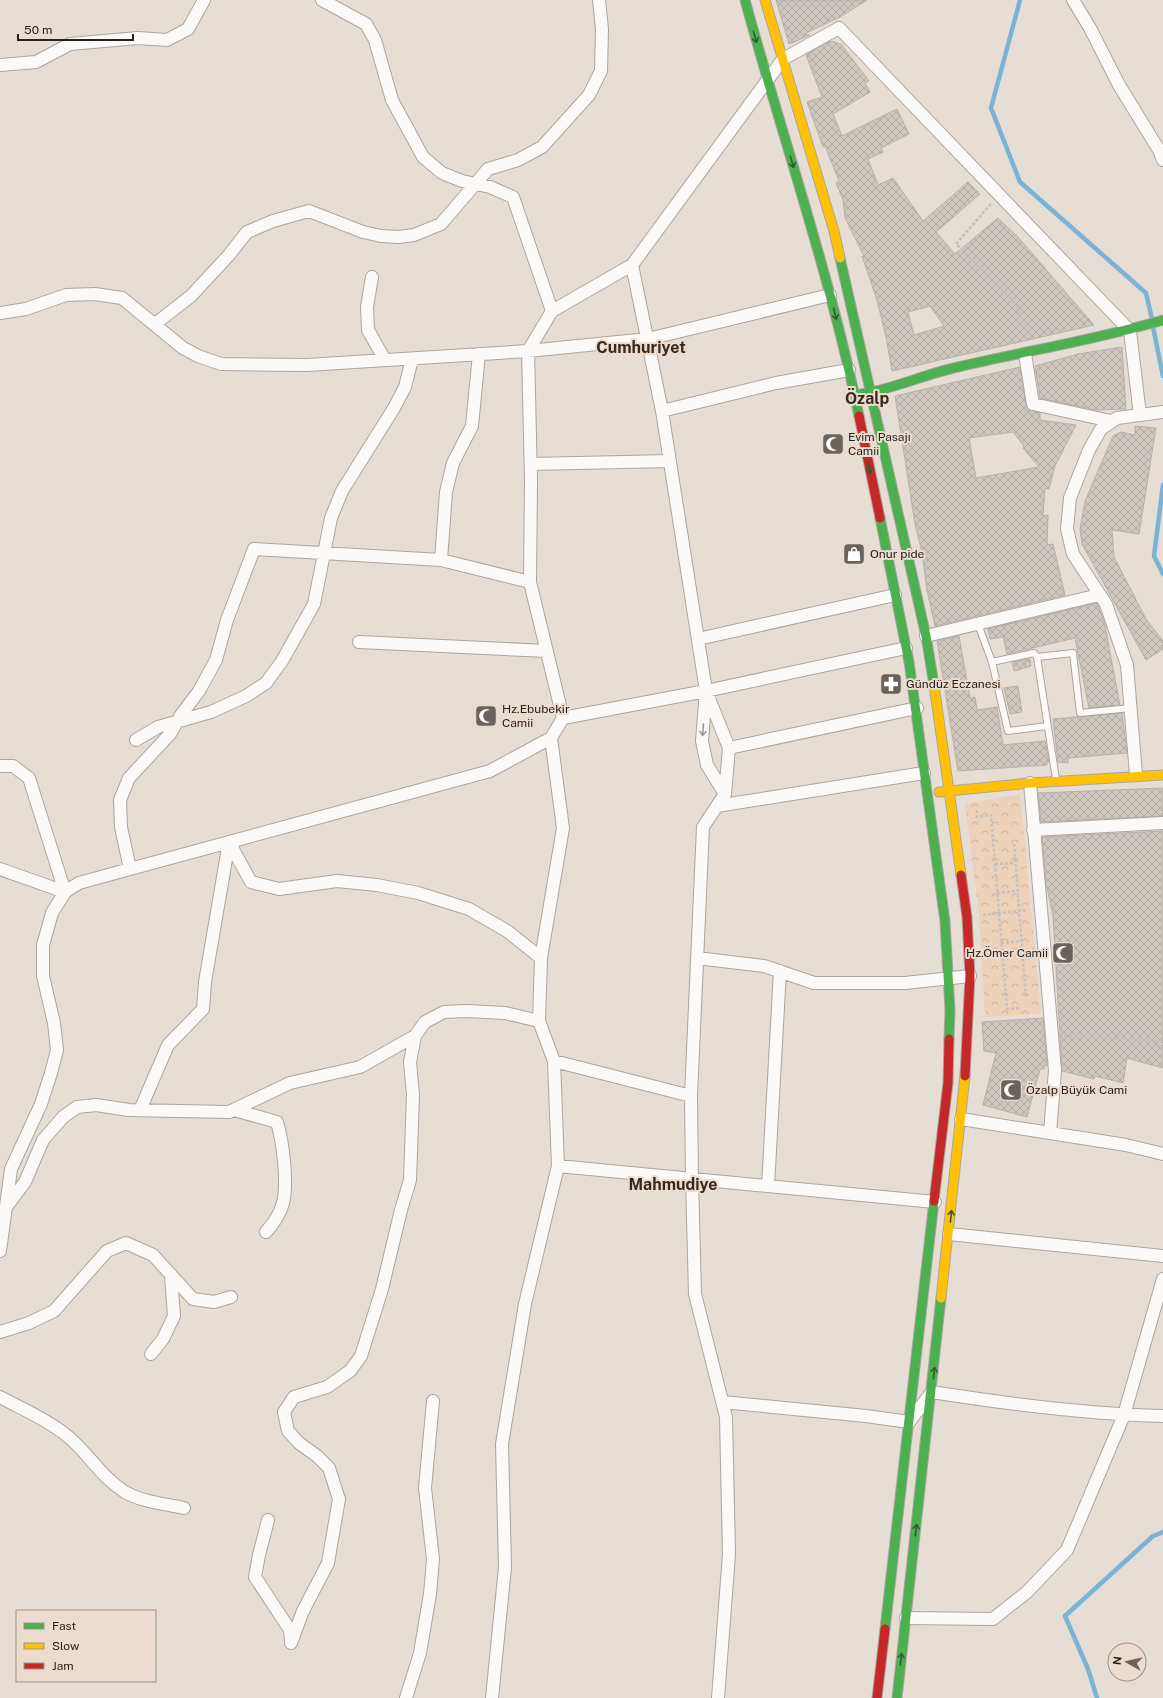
<svg xmlns="http://www.w3.org/2000/svg" width="1163" height="1698" font-family="'Public Sans',sans-serif">
  <style>
    .park { fill: url(#park-crowns) }
    .lines { fill: none; stroke-linecap: round; stroke-linejoin: round }
    .stream { stroke: #7ab3d3; stroke-width: 4.5 }
    .building { fill: url(#building-cross-hatch); stroke: #b7b0aa; fill-rule: evenodd }
    .lane-casing { stroke: #aca59f; stroke-width: 8 }
    .street-casing { stroke: #aca59f; stroke-width: 14 }
    .fast-casing { stroke: #aca59f; stroke-width: 11 }
    .slow-casing { stroke: #aca59f; stroke-width: 11 }
    .jam-casing { stroke: #aca59f; stroke-width: 11 }
    .path { stroke: #c4c0be; stroke-width: 2.5; stroke-dasharray: 3 2; stroke-linecap: butt }
    .lane { stroke: #fbfaf9; stroke-width: 6 }
    .street { stroke: #fbfaf9; stroke-width: 12 }
    .fast { stroke: #4caf50; stroke-width: 9 }
    .slow { stroke: #ffc107; stroke-width: 9 }
    .jam { stroke: #c62828; stroke-width: 9 }
    .oneway { stroke: #365a31 }
    .oneway2 { stroke: #9c9896 }
    .labels { text-anchor: middle; stroke-width: 4; stroke-linejoin: round; paint-order: stroke }
    .poi-label { font-size: 12px; fill: #27211c; stroke: #ecdccf; text-anchor: start }
    .district-label { font-size: 16px; font-weight: bold; fill: #362a20; stroke: #ecdccf }
  </style>
  <defs>
    <pattern id="park-crowns" width="20" height="18" patternUnits="userSpaceOnUse"><rect width="20" height="18" fill="#eed1b9"/><path d="M2 6a3 3 0 1 1 6 0M12 15a3 3 0 1 1 6 0" fill="none" stroke="#ccb39e"/></pattern>
    <pattern id="building-cross-hatch" width="8" height="8" patternUnits="userSpaceOnUse"><rect width="8" height="8" fill="#cec7c0"/><path d="M0 0l8 8M0 8l8-8" fill="none" stroke="#b1aba4"/></pattern>
  </defs>
  <rect width="100%" height="100%" fill="#e6ddd5"/>
  <!-- park -->
  <path class="park" d="M1020,795L1041,1014L985,1017L979,914L965,803Z"/>
  <g class="lines">
    <!-- stream -->
    <path class="stream" d="M1020,0L991,108L1020,182L1146,293L1152,319
      M1153,327L1163,376
      M1163,485L1154,556L1163,574
      M1097,1698L1088,1669L1065,1616L1153,1536L1163,1532"/>
  </g>
  <!-- building -->
  <path class="building" d="M776,0H867L840,17L804,34L810,35L789,44Z
    M830,41L841,44L869,81L865,83L870,92L833,114L842,136L897,109L909,134L881,148L883,152L868,159L878,185L893,178L923,221L968,182L980,194L936,232L955,254L998,218L1018,237L1094,325L892,371L886,337L877,300L862,256H864L845,218L843,200L836,183L839,181L825,146L823,147L807,102L822,97L806,55ZM930,306L944,326L914,335L908,312Z
    M1122,347L1126,409L1096,410L1040,398L1035,366L1078,354Z
    M1020,367L1026,405L1028,409L1040,413V420L1076,425L1055,466L1049,489L1045,488L1043,516L1048,515L1047,545L1053,544L1065,595L935,626L927,590L922,552L915,524L895,396ZM1013,432L1024,446L1023,448L1039,467L976,478L969,438Z
    M1135,426L1156,428L1139,534L1112,530L1114,557L1146,619L1163,641V649L1146,660L1082,544L1080,529L1085,501L1113,436L1121,432L1135,435Z
    M1097,603L1104,621L1120,705L1089,708L1075,638L1007,654L1003,637L990,639L988,629Z
    M959,636L970,698L975,697L977,710L997,707L1003,745L1045,741L1049,762L1047,761V765L958,771L937,641Z
    M1030,659L1031,666L1014,671L1012,662Z
    M1018,686L1022,712L1010,714L1004,688Z
    M1122,713L1127,753L1068,758V763L1058,762L1053,719Z
    M1163,788V816L1041,822L1038,793Z
    M1163,831V1068L1127,1058L1123,1083L1095,1076L1094,1079L1062,1071L1053,915L1046,883L1042,837Z
    M1043,1018L1047,1066L1044,1065V1069H1040L1027,1117L983,1105L996,1053L984,1051L982,1022Z"/>
  <g class="lines">
    <!-- lane casing -->
    <g class="lane-casing">
      <path id="lane" d="M978,624L992,662L1008,731L1047,726
        M992,662L1034,653L1037,657
        M1056,779L1037,657L1073,653L1080,713L1131,708"/>
    </g>
    <!-- street casing -->
    <g class="street-casing">
      <path id="street" d="M322,0L366,24L375,40L392,100L423,157L442,173L462,181L490,187L513,197L552,311
        M1073,0L1090,28L1119,85L1159,150L1163,160
        M0,65L36,62L70,44L138,38L167,40L188,29L204,0
        M632,265L662,411L706,691L702,741L707,765L725,794
        M372,277L367,307L368,330L385,360
        M0,313L26,309L66,295L95,294L122,298L183,348L198,356L221,364L307,365L528,351L648,339L830,295
        M155,324L191,296L229,255L247,232L273,221L309,211L363,232L381,236L399,237L414,235L441,224L488,169L518,160L542,147L589,95L601,71L602,29L599,0
        M1025,354L1033,404L1111,421
        M662,411L776,383L849,370
        M531,464L670,461
        M441,560L446,492L453,463L472,426L479,354
        M926,636L1099,595
        M698,639L895,595
        M359,642L547,651
        M706,691L729,748L725,794L703,827L691,1096L692,1179L695,1294L726,1417L729,1554L718,1698
        M563,718L706,691L906,648
        M136,740L158,727L211,712L246,696L266,683L282,661L314,604L331,518L342,491L394,408L405,387L412,359
        M729,748L917,708
        M0,766H13L29,778L65,892
        M1136,775L1127,665L1106,604L1073,554L1067,529L1070,498L1089,450L1101,429L1117,418L1163,412
        M1030,783L1055,1070L1050,1133
        M717,806L924,773
        M1033,830L1163,823
        M0,869L65,892
        M130,869L121,827L120,800L129,778L170,734L181,715L199,691L216,660L227,620L254,549L441,560L530,582
        M697,958L764,966L814,983H905L970,976
        M554,1061L691,1096
        M140,1110L168,1045L203,1009L205,982L229,842L251,882L279,889L337,881L377,885L418,893L469,909L507,931L541,958
        M234,1110L277,1122C283,1142 288,1183 283,1203C280,1214 274,1223 266,1232
        M961,1119L1126,1145L1163,1154
        M558,1166L935,1202
        M768,1186L780,971
        M7,1206L25,1182L43,1140L63,1117L77,1107L96,1105L129,1110L229,1112L290,1083L360,1067L415,1036L425,1022L444,1012L467,1011L505,1013L539,1021
        M949,1234L1163,1256
        M0,1251L11,1169L41,1104L51,1073L57,1050L54,1023L43,976V945L52,913L65,892L79,883L130,869L490,771L551,738
        M0,1332L29,1323L54,1311L107,1251L126,1243L153,1255L193,1299L214,1302L231,1297
        M151,1354L163,1339L174,1316L171,1276
        M0,1397C24,1410 53,1422 73,1441C91,1458 104,1479 125,1492C142,1502 165,1504 184,1508
        M722,1402L866,1416L909,1422L932,1392C1008,1404 1085,1414 1163,1416
        M268,1520L259,1555L255,1577L290,1630L291,1641
        M906,1618L993,1619L1027,1592L1067,1550L1124,1415L1163,1279
        M291,1643L303,1611L328,1563L339,1499L329,1468L317,1456L299,1443L288,1431L284,1412L294,1397L327,1387L350,1371L361,1356L382,1289L401,1210L410,1180L413,1095L410,1062L415,1036
        M406,1698L420,1653L430,1594L433,1559L425,1488L433,1401
        M492,1698L505,1567L502,1444L525,1304L558,1166L554,1061L539,1021L541,958L563,828L551,738L563,718L530,582L531,480L528,351L552,311L632,265L783,59L839,28L1130,331L1140,415"/>
    </g>
    <!-- fast casing -->
    <g class="fast-casing">
      <path id="fast" d="M745,0C783,139 830,275 859,416
        M840,258L926,636L934,685
        M861,394C894,389 925,374 958,367C1026,351 1095,340 1163,320
        M880,518L909,662L945,921L950,1010L949,1039
        M885,1629L934,1201
        M897,1698L941,1298"/>
    </g>
    <!-- slow casing -->
    <g class="slow-casing">
      <path id="slow" d="M765,0L834,231L840,258
        M934,685L961,875
        M939,792L1030,783L1163,775
        M941,1298L965,1076"/>
    </g>
    <!-- jam casing -->
    <g class="jam-casing">
      <path id="jam" d="M859,416L880,518
        M961,875L967,917L970,976L965,1076
        M934,1201L948,1083L949,1039
        M877,1698L885,1629"/>
    </g>
    <!-- path -->
    <path class="path" d="M991,204L956,244L1013,300L1031,336
      M977,810V817L991,815L1007,1009L1020,1008
      M1014,844L1026,998
      M995,864L1015,863
      M997,893L1018,891
      M983,915L1028,910
      M1001,943L1022,941
      M1064,1036L1163,1041"/>
    <!-- lane -->
    <use href="#lane" class="lane"/>
    <!-- street -->
    <use href="#street" class="street"/>
    <!-- fast -->
    <use href="#fast" class="fast"/>
    <!-- slow -->
    <use href="#slow" class="slow"/>
    <!-- jam -->
    <use href="#jam" class="jam"/>
  </g>
  <!-- one-way arrows -->
  <defs><path id="oneway-shaft" d="M-6 0H5M1.5-3L5.5 0L1.5 3" fill="none" stroke-width="1.6" stroke-linecap="round" stroke-linejoin="round"/></defs>
  <g class="oneway">
    <use href="#oneway-shaft" transform="translate(755 37) rotate(74)"/>
    <use href="#oneway-shaft" transform="translate(792 162) rotate(73)"/>
    <use href="#oneway-shaft" transform="translate(835 314) rotate(76)"/>
    <use href="#oneway-shaft" transform="translate(869 468) rotate(78)"/>
    <use href="#oneway-shaft" transform="translate(951 1216) rotate(-84)"/>
    <use href="#oneway-shaft" transform="translate(934 1373) rotate(-84)"/>
    <use href="#oneway-shaft" transform="translate(916 1530) rotate(-84)"/>
    <use href="#oneway-shaft" transform="translate(901 1659) rotate(-84)"/>
  </g>
  <use class="oneway2" href="#oneway-shaft" transform="translate(703 730) rotate(94)"/>
  <!-- icons -->
  <defs>
    <g id="mosque-square" transform="scale(1.15)"><rect x="-9" y="-9" width="18" height="18" rx="4" fill="#6a635d" stroke="#ecdccf"/><path d="M3.5-4.9A6 6 0 1 0 3.5 4.9A5 5 0 1 1 3.5-4.9Z" fill="#fff"/></g>
    <g id="shop-square" transform="scale(1.15)"><rect x="-9" y="-9" width="18" height="18" rx="4" fill="#6a635d" stroke="#ecdccf"/><path d="M-5-2.5h2.3a2.7 3.5 0 0 1 5.4 0H5L5.5 6h-11ZM-1.5-2.5h3a1.5 2.3 0 0 0-3 0Z" fill="#fff"/></g>
    <g id="pharmacy-square" transform="scale(1.15)"><rect x="-9" y="-9" width="18" height="18" rx="4" fill="#6a635d" stroke="#ecdccf"/><path d="M-2-6h4v4h4v4h-4v4h-4v-4h-4v-4h4Z" fill="#fff"/></g>
  </defs>
  <g fill-rule="evenodd">
    <use href="#mosque-square" x="833" y="444"/>
    <use href="#shop-square" x="854" y="554"/>
    <use href="#pharmacy-square" x="891" y="684"/>
    <use href="#mosque-square" x="486" y="716"/>
    <use href="#mosque-square" x="1063" y="953"/>
    <use href="#mosque-square" x="1011" y="1090"/>
  </g>
  <g class="labels">
    <!-- poi labels -->
    <g class="poi-label">
      <text x="848" y="441">Evim Pasajı<tspan x="848" dy="14">Camii</tspan></text>
      <text x="870" y="558">Onur pide</text>
      <text x="906" y="688">Gündüz Eczanesi</text>
      <text x="502" y="713">Hz.Ebubekir<tspan x="502" dy="14">Camii</tspan></text>
      <text x="1048" y="957" text-anchor="end">Hz.Ömer Camii</text>
      <text x="1026" y="1094">Özalp Büyük Cami</text>
    </g>
    <!-- district labels -->
    <g class="district-label">
      <text x="641" y="353">Cumhuriyet</text>
      <text x="867" y="404">Özalp</text>
      <text x="673" y="1190">Mahmudiye</text>
    </g>
  </g>
  <!-- legend -->
  <rect x="16" y="1610" width="140" height="72" fill="#ecdccf" stroke="#9d9187"/>
  <rect x="24" y="1623" width="20" height="6" fill="#4caf50" stroke="#9d9187"/>
  <text x="52" y="1630" font-size="12" fill="#27211c">Fast</text>
  <rect x="24" y="1643" width="20" height="6" fill="#ffc107" stroke="#9d9187"/>
  <text x="52" y="1650" font-size="12" fill="#27211c">Slow</text>
  <rect x="24" y="1663" width="20" height="6" fill="#c62828" stroke="#9d9187"/>
  <text x="52" y="1670" font-size="12" fill="#27211c">Jam</text>
  <!-- north arrow -->
  <g transform="translate(1127 1662) rotate(278)"><circle r="19" fill="#ecdccf" stroke="#9d9187"/>
  <path d="M0-3L7 15L0 10L-7 15Z" fill="#6a635d"/>
  <text y="-6" font-size="11" font-weight="bold" text-anchor="middle" fill="#27211c">N</text>
  </g>
  <!-- scale -->
  <path d="M18 34v6h115v-6" fill="none" stroke="#27211c" stroke-width="2"/>
  <text x="24" y="34" font-size="12" fill="#27211c" stroke="#ecdccf" stroke-width="3" paint-order="stroke">50 m</text>
</svg>
